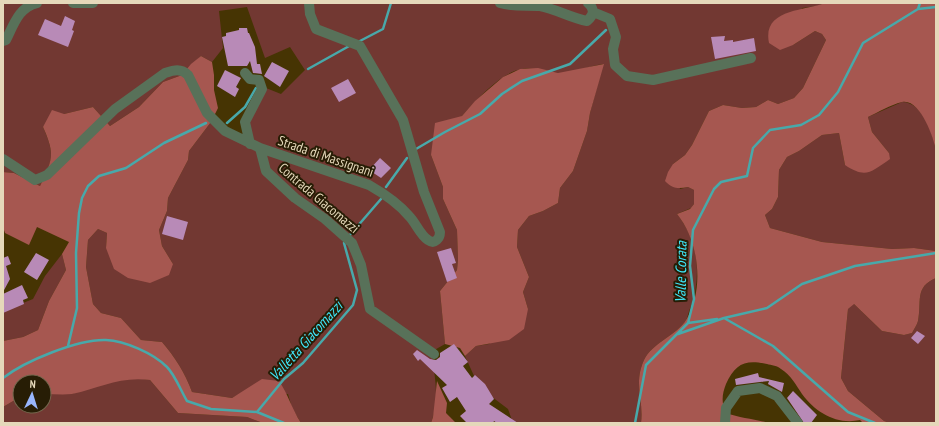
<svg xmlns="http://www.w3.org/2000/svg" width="939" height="426" font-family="'PT Sans Narrow',sans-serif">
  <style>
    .green { fill: #723832 }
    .forest { fill: #a65750 }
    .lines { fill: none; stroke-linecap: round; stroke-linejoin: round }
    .stream { stroke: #48a9aa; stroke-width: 2.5 }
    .building { fill: #b88ab7 }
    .minor { stroke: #587159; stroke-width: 10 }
    .labels { text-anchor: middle; stroke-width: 4; stroke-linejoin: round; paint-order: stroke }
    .street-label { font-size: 14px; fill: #e5d8ba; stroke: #271d05 }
    .water-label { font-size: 15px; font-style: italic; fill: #3fe8fb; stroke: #271d05 }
  </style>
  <rect width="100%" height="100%" fill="#463403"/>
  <!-- green -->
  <path class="green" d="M3,3H825L817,6L802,8L793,45L815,31L822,34L826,40L803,88L794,98L778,104L768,100L756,107L742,108L723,105L709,111L692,145L685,155L673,164L680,189L688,187L694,190V204L691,208L677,214C698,240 702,275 691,306C689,310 688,316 686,320C677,335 652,343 644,360C633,384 644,400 641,423H513L508,409L479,387L465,356L476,346L489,344L528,309L523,292L529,277L517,247L518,230L529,216L543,211L558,203L560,188L573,171L587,131L590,113L603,64C588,66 573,74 558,73C545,72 535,67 522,69C491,74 450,131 431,155L443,187V199L457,230L458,260L457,270L440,291L445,344L431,352C435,375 440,400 431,423H301L292,408L288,394L241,393L232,398L192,392C185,373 175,357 162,342L141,340L121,318L101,313L93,304L86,267L88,240L98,229L107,233L106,248L173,264L162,246L159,230L167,211L168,198L188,160L189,151L211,122L244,142L261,86L281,94L305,70L290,47L265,58L247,7L219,11L223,48L212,62L201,56L182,75L163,82L139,107L110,126L93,107L64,114L43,127C55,154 53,160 40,186L14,173L3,172Z
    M902,102C923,102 933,134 936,151V251L914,248L892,249L822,242L770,228L765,215L772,209L778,197L779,170L787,157L799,151L822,135L839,133L845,165L889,153L872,132L868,117Z
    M62,254L66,270L49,301L38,330L23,337L3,341V311L33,299L45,276Z
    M936,278V423H890L884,421L848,391L841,378L848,309L853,303L882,331L904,335L912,333C914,329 917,325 918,321C922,302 914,287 936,278Z
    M136,378L150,380L178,413L247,417L263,423H3V407L20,397V406H44V394H71L113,381Z"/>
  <!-- forest -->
  <path class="forest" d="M825,3H936V151C934,138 920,98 902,102C890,105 879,112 868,117L872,132L889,153L890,159C871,172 866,179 845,165L839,133L822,135L799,151L787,157L779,170L778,197L772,209L765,215L770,228L822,242L892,249L914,248L936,251V278C914,287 922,302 918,321C917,325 914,329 912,333L904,335L882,331L854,304L848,309L841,378L848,391L884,421L890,423H863L860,420C837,425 816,413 802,394C796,385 791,375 781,369C778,366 771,365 767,364C745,359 735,364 726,384C722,394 721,403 726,413C740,418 755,419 769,423H641C644,400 633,384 644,360C652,343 677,335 686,320C705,289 699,241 677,214L690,209L694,204V190L688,187C679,189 672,189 665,181L668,172L673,164L685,155L692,145L709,111L723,105L742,108L756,107L768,100L778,104L794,98L803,88L826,40L822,34L815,31L793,45L780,50L769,43C762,9 804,11 825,3Z
    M201,56L212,62L214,75V90L218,108L211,122L189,151L188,160L168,198L167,211L159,230L162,246L173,264L169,275L150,283L128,278L114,269L106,248L107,233L98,229L88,240L86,267L93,304L101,313L121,318L141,340L162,342C175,357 185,373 192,392L232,398L262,379L279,381C288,394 292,409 301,423H263L247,417L178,413L150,380C120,376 100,388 72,394C63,395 53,394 44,394V382H20V397L3,407V341L23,337L38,330L49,301L66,270L62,254L69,242L37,227L29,245L5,233L3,227V172L14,173L40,186C53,159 55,154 43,127L52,110L64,114L93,107L110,126L139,107L163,82L182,75L191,64Z
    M604,64L590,113L587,131L573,171L560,188L558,203L543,211L529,216L518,230L517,247L529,277L523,292L528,309L524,329L509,340L476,346L465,356L460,348L445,344L440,291L457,270L458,260L457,230L443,199V187L431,155L435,123L462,116L475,101L503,77L520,69L538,68L558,73Z
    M437,381L447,403L446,413L456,423H431L433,417Z"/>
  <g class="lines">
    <!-- stream -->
    <path class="stream" d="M918,9L936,7
      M358,42L383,29L391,3
      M308,69L351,45
      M227,123L245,107L256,88
      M416,149L445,132L480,114L502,94L522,81L570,64L606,30
      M386,187L407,158
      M349,236L381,199
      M724,318L773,346L848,412L875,423
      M688,323L717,319
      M678,334L724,318L767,308L802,284L855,266L936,253
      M68,346L77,308L76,253L79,213L82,198L88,186L99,176L126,168L164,143L206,123
      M3,378C25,361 78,339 106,340C125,341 153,353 167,367C175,375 181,391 187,401L211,409L257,412L284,423
      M257,412L284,379L303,363L353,305L357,290L344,243L346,240
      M635,423L646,365L688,323L694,299L690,266L693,230L714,189L721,182L747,176L753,148L770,130L801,125L819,115L838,92L863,43L918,9L920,3"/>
  </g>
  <!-- building -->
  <path class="building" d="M65,16L75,21L72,30L74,31L68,47L38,35L45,19L61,26Z
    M239,28H247L248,33H249L255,47L257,64H260L262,74L253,73L250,61L247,66H228L222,37L226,36V33L239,30Z
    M725,36L724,41L733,40V42L754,38L756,51L715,59L711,37Z
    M272,62L289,71L280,87L264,76Z
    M225,70L241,78L236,87L239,89L235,97L217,86Z
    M348,79L356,93L339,102L331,88Z
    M380,158L391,168L381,178L369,170Z
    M167,216L188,222L183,240L162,234Z
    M451,248L456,263L452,264L457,278L447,282L437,252Z
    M36,253L49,260L37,280L24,272Z
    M8,256L11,264L6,266L10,279L3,292V258Z
    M22,285L28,298L23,300L24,304L3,313V294Z
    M917,331L925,336L918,344L911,338Z
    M454,344L468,362L463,366L472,378L475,375L485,384L494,399L489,404L518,423H497L494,421L493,423H467L460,416L466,411L457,397L450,402L442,388L447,385L420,359L418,361L413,354L417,350L430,359L436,360L440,357V353Z
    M758,373L759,377L784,383L782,392L768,384L769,381L736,385L735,379Z
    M793,391L817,415L811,423H804L787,398Z"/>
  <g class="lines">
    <!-- minor -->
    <path class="minor" d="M73,3H93
      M500,3C514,7 526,5 540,6C556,9 571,18 587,21C594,15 595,9 588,3
      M593,12L610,19L616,37L613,49L615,65L627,76L653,80L751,58
      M3,41L6,40C14,24 19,7 37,3
      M245,73L250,79L259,80L262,89L245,122L250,144
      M260,148L266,171L295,198L325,219L352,243L361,265L370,309L434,354
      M3,159L35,180L47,175L115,109L165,73C174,70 181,68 188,75L207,113L225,131L260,148L369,185C383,193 398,203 409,216C416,223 420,235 428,240C435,245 440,238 440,232L424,192L403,120L360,46L316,29L310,14L309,3
      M725,423L726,408L738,391L760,388L777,396L798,423"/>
  </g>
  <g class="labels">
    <!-- street labels -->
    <g class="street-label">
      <text transform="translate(326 156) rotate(19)" y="5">Strada di Massignani</text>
      <text transform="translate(319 198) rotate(40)" y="5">Contrada Giacomazzi</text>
    </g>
    <!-- water labels -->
    <g class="water-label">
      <text transform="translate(681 272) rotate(-89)" y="5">Valle Corata</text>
      <text transform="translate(306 341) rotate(-48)" y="5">Valletta Giacomazzi</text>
    </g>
  </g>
  <!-- border -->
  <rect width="939" height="426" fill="none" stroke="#e5d8ba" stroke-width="8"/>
  <!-- north arrow -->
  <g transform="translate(32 394) rotate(4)"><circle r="19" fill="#271d05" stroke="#73684d"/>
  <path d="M0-3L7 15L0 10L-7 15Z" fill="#98b6fd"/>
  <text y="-6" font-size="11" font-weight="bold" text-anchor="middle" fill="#e5d8ba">N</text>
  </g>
</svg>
